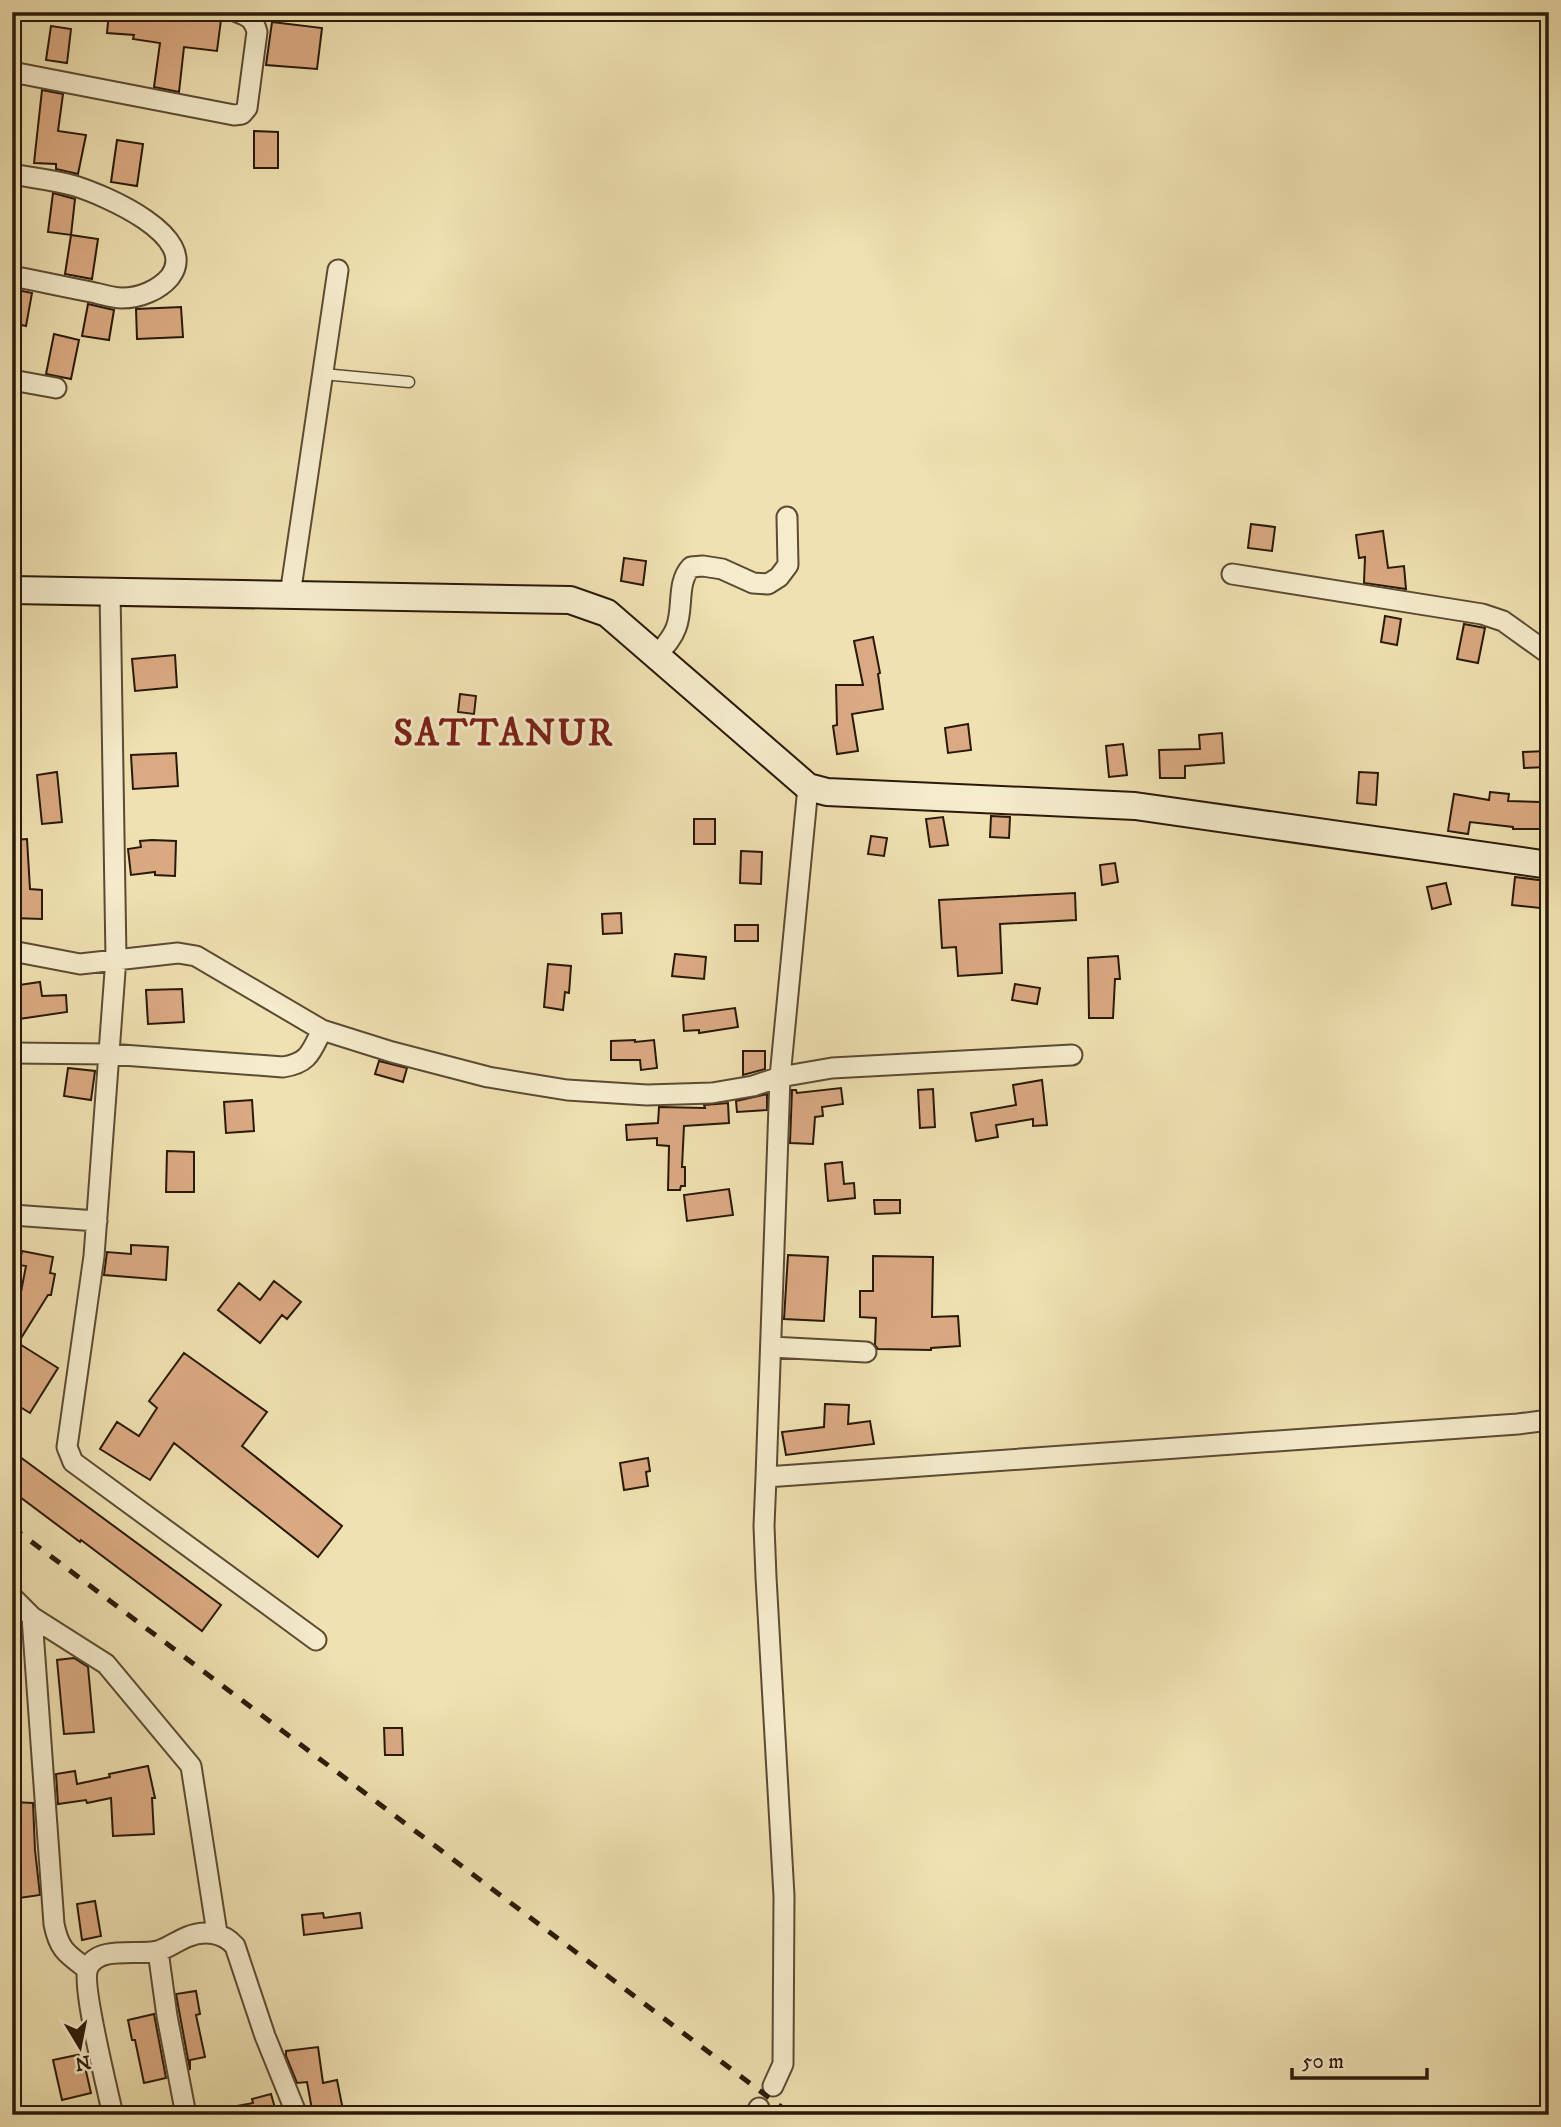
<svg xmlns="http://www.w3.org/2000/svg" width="1561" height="2127" font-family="'IM FELL DW Pica',serif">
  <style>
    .building { fill: #daaa82; stroke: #2a1909; stroke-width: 2 }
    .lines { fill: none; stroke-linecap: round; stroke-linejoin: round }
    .lane-casing { stroke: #5b4b33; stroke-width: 13 }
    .street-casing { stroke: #5b4b33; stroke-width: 23 }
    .secondary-casing { stroke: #2a1909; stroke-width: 30 }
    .lane { stroke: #f5eccc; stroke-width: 10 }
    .street { stroke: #f5eccc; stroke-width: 19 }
    .secondary { stroke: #f5eccc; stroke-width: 26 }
    .rail { stroke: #2a1909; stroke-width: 5; stroke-dasharray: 12 12; stroke-linecap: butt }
    .labels { text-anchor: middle; stroke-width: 6; stroke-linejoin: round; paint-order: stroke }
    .district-label { font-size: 37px; font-weight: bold; letter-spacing: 2px; fill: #7a1f14; stroke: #f5eccc }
  </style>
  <rect width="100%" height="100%" fill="#efe1b1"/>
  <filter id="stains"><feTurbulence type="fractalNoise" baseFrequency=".00286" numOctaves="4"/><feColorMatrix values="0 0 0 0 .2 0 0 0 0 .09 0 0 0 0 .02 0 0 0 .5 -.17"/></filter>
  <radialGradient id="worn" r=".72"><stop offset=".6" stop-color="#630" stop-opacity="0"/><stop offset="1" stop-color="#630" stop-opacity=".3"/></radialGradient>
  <!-- building -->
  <path class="building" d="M109,12H222L217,51L184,47L179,92L154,87L160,43L133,39L134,35L107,33Z
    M272,22L322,28L317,69L266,65Z
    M51,26L71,29L67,63L46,60Z
    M42,90L63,94L58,131L86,135L78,174L56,169V164L34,163Z
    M254,131L278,132V168H254Z
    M117,140L143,144L137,186L111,182Z
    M53,193L75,199L71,235L48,232Z
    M71,235L98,239L92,279L65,274Z
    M12,289L32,293L26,326L12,323Z
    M88,304L114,310L109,340L82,336Z
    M181,307L183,337L137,339L136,309Z
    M54,334L79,340L71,379L46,374Z
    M1251,524L1275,527L1272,551L1248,548Z
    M1383,531L1388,568L1404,566L1406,589L1364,583L1365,557L1359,558L1356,535Z
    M624,558L646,561L643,585L621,581Z
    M1385,616L1401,619L1397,645L1381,642Z
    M1464,624L1485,628L1478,663L1457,659Z
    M873,637L880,673L878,674L883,709L852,714L858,751L837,754L833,726L837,725L836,685H863L854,641Z
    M175,655L177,687L135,691L132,659Z
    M460,694L476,696L474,714L458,712Z
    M968,724L971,750L948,753L945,728Z
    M1222,733L1224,763L1185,766V778H1160L1159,750L1200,749L1199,735Z
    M1123,744L1127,775L1109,777L1106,746Z
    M1545,751L1546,767L1524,768L1523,752Z
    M176,753L178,786L133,789L131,755Z
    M57,772L62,822L42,824L37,775Z
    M1359,772L1378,773L1376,805L1357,803Z
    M1490,792L1509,794L1508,801L1540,802V829H1513V827L1470,822L1468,834L1448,831L1454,794L1489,800Z
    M991,816L1010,817L1009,838L990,837Z
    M943,817L948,845L930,847L926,819Z
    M694,819H715V844H694Z
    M871,836L887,838L884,856L868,854Z
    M27,839L30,889L42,890V919L12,918V840Z
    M152,840L176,841L175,876L155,875V872L131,875L128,849L141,847L140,841Z
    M741,851L762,852L761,884L740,883Z
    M1115,863L1118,882L1102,885L1100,865Z
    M1515,877L1547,881L1546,894H1549V909L1512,905Z
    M1446,883L1451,904L1432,909L1427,887Z
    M1075,893L1076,920L1000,924L1002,973L958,976L956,947L942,948L939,900Z
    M621,913L622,933L603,934L602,914Z
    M735,925H758V941H735Z
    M675,954L706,957L704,979L672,976Z
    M1118,956L1120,979H1115L1113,1018H1089L1088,958Z
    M548,964L571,966L569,993L565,992L563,1010L544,1007Z
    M40,982L42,996L66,995L67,1012L12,1020V986Z
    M1015,984L1040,988L1037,1004L1012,1000Z
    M182,989L184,1022L148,1024L146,990Z
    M735,1008L738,1027L699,1033V1030L684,1031L683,1015Z
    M635,1040V1042L654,1040L657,1068L641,1070L640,1060H611V1041Z
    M743,1051H765V1069L743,1075Z
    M379,1061L407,1068L403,1082L375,1074Z
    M68,1068L95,1071L91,1100L64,1096Z
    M1042,1080L1047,1125L1033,1126V1119L996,1125L998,1137L976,1141L971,1113L1016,1105L1013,1085Z
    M841,1088L843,1104L822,1107L823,1116L815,1117L813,1144L790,1143L792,1090H796L797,1093Z
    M933,1089L935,1127L920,1128L918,1090Z
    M767,1094V1110L737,1112L736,1101Z
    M252,1100L254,1131L226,1133L224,1102Z
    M728,1103L729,1123L684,1126L682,1167H685V1186H681L680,1190H668L669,1146L657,1145V1138L627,1140L626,1125L658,1123L659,1107L705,1108L704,1105Z
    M167,1151L194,1152V1192H166Z
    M842,1162L844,1184L854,1183L855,1198L828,1201L825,1164Z
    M729,1189L733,1215L687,1221L684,1195Z
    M874,1200H900V1213L875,1214Z
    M131,1245L168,1247L166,1280L104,1275L107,1252L131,1254Z
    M22,1251L53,1257L50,1273L55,1274L51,1295H48L18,1343L58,1368L30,1413L12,1402V1297L19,1302L26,1266L19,1265Z
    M788,1255L828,1257L824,1321L784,1319Z
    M873,1256L933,1257L932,1317L958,1316L960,1346L931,1348V1350L878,1349L875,1345L876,1318L860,1317V1291H873Z
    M274,1281L301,1302L287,1319L282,1315L260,1343L218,1310L239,1283L260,1300Z
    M184,1353L267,1412L242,1446L342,1526L318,1557L174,1443L150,1480L100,1449L117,1422L139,1436L157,1408L149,1401Z
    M825,1404L849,1405L848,1424L870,1421L874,1444L786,1455L782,1432L824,1427Z
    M12,1451L221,1605L202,1631L81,1540L80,1542L12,1491Z
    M648,1458L650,1471L646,1472L648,1486L624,1490L620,1463Z
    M74,1658L88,1667L94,1732L64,1734L57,1660Z
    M384,1728H402L403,1755H385Z
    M148,1766L155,1798H152L154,1834L113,1836L111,1798L87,1803L86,1800L58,1804L56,1774L75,1771L77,1784L110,1777L109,1774Z
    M12,1802L33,1803L35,1850L40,1895L12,1899Z
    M95,1901L101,1936L82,1940L77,1904Z
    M323,1913L324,1918L360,1913L362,1928L304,1935L302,1915Z
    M196,1991L200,2014L196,2015L205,2057L190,2060V2070L176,1994Z
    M154,2014L166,2078L144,2083L135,2040H132L128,2020Z
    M318,2047L323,2083L337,2080L344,2115H313L307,2082L297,2083L286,2056V2051Z
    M82,2054L91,2093L62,2100L53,2060Z
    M271,2094L277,2115H227L226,2108L253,2103L252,2099Z"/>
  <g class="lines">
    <!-- lane casing -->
    <g class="lane-casing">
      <path id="lane" d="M323,374L409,382"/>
    </g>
    <!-- street casing -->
    <g class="street-casing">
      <path id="street" d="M12,72L234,115L242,114L247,108L257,32C254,20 249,16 237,12
        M12,174C33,178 55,180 75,186C104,195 201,236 170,277C159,290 140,298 122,298C112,298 101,294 91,292C65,287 38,281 12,276
        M12,380L56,388
        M1232,574L1482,614L1503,621L1549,654
        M110,591L116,958L94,1256L67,1447L73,1462L316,1640
        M290,595L338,270
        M656,656C664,647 672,639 676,628C684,608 676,583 691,567L703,566L722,569L753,583L768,584L779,577L788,565L787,517
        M808,787L780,1077L766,1477L1518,1424L1549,1420
        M12,951L80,964L178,953L196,956L322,1030L392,1052L488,1077L567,1090L647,1095L712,1093L753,1086L780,1077L832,1068L1072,1055
        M12,1053L109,1054L283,1067C309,1063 311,1052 322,1030
        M12,1215L97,1221
        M771,1347L866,1352
        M766,1477L764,1526L766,1577L784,1896L783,2064L773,2086
        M12,1597L32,1617L54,1924C59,1950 67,1954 87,1969
        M32,1617L106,1664L191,1766L217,1933
        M158,1951L167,2016L186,2115
        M113,2115C108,2092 81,1984 88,1968C98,1945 138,1956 158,1951C168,1948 177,1941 187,1937C204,1930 223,1932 235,1946L265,2036L297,2115
        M755,2115L759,2108"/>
    </g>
    <!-- secondary casing -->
    <g class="secondary-casing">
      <path id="secondary" d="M12,590L570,600L607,613L808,787L827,792L1135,806L1549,865"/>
    </g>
    <!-- lane -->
    <use href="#lane" class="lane"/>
    <!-- street -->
    <use href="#street" class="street"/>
    <!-- secondary -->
    <use href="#secondary" class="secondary"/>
    <!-- rail -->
    <path class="rail" d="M12,1527L792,2115"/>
  </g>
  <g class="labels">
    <!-- district labels -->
    <g class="district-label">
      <text x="504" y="745">SATTANUR</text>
    </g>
  </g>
  <!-- margin -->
  <rect width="1561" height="2127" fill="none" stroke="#efe1b1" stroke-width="42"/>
  <rect x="14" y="14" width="1533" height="2099" fill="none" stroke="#2a1909" stroke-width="3.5"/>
  <rect x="21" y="21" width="1519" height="2085" fill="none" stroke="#2a1909" stroke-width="2"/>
  <!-- north arrow -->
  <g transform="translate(80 2047) rotate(170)" stroke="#f5eccc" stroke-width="5" paint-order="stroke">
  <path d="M0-5L12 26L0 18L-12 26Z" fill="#2a1909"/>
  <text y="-10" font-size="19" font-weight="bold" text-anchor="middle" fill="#2a1909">N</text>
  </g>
  <!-- scale -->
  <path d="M1292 2068v10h135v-10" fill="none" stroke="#2a1909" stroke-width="3.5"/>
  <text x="1302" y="2068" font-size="21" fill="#2a1909" stroke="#f5eccc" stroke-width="5" paint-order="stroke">50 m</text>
  <rect width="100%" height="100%" filter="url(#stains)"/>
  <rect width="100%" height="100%" fill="url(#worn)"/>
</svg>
